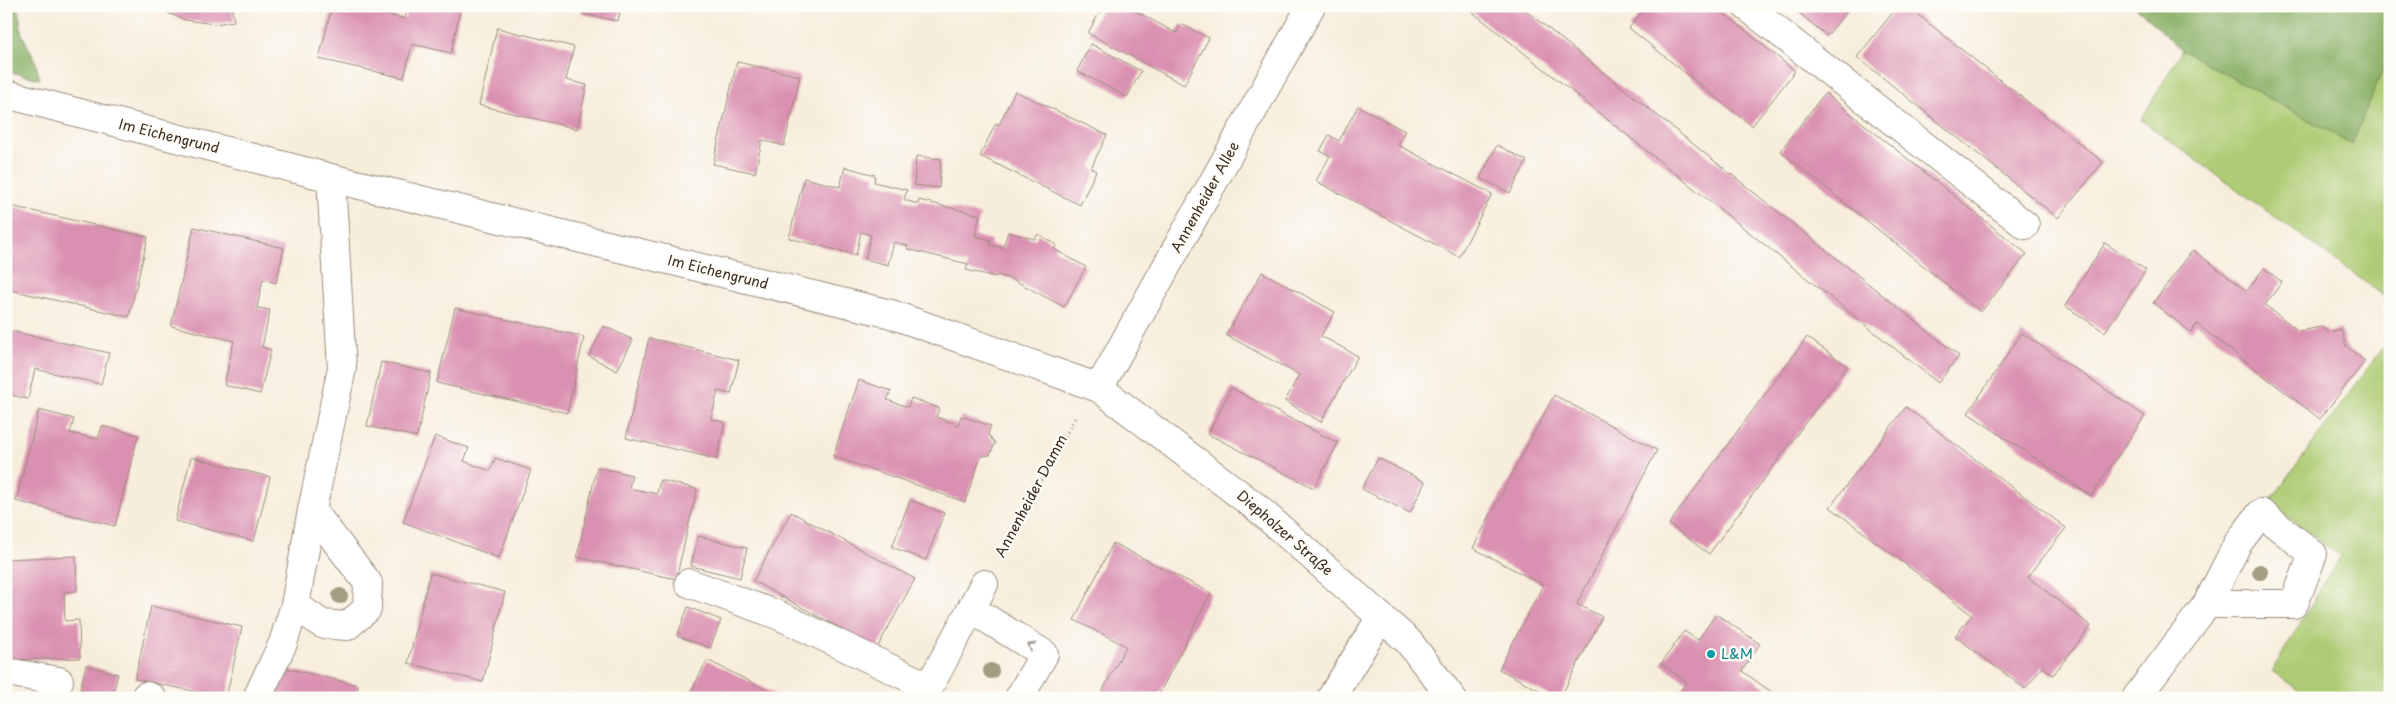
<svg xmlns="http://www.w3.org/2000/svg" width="2396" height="704" font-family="'Playpen Sans',sans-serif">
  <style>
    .green { fill: #aecc74; stroke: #747b49 }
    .forest { fill: #8ab066; stroke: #626d42 }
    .building { fill: #da91b1 }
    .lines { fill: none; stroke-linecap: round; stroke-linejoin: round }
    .minor-casing { stroke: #998c7c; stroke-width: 30 }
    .path { stroke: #998c7c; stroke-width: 3; stroke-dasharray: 1 4; stroke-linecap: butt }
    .minor { stroke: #fff; stroke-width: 28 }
    .tree { fill: #a39d81 }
    .oneway { stroke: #a79f9a }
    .culture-dot { fill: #0f9aa8; stroke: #fdfcf7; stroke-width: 2 }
    .labels { text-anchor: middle; stroke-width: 5; stroke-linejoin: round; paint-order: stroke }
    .street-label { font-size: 14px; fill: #3b2a1e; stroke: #fdfcf7 }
    .culture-label { font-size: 14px; fill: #0d838f; stroke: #fdfcf7; text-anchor: start }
  </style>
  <rect width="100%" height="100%" fill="#fdfcf7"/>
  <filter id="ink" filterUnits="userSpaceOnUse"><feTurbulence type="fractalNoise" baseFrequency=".02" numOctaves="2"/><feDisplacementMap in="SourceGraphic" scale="10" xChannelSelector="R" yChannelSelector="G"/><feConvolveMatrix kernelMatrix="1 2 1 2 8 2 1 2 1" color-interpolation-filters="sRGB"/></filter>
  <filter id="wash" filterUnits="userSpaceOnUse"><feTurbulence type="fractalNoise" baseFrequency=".0096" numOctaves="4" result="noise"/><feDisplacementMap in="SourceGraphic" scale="20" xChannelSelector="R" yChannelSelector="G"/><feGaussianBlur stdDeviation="1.12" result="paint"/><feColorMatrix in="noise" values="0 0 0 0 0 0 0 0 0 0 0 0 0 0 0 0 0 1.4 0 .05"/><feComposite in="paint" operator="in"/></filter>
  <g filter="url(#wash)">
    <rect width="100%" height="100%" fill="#f7eddb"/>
    <!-- green -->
    <path class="green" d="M2182,50L2352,144L2390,52V300L2141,120Z
      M2390,338V698H2309L2272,671L2340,556L2269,503Z"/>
    <!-- forest -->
    <path class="forest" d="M6,6H18L22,34L35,60L40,79L6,71Z
      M2135,6H2390V52L2352,144L2182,50Z"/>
    <g id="blocks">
      <!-- building -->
      <path class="building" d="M159,6H239L232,10L234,21L215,24L185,20L170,14Z
        M332,6H352L405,19L408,6H461L451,53L412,44L404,78L319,59Z
        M584,6H621L618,21L582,14Z
        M1103,6H1126L1176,33L1181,24L1209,38L1184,85L1088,33Z
        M1465,6H1520L1959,356L1938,383Z
        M1647,6H1715L1795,71L1752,126L1629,28Z
        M1791,6H1851L1827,36Z
        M1898,6H1907L2103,162L2058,218L1857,57Z
        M497,28L574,47L566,80L587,85L577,129L479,105Z
        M1091,44L1141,71L1127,97L1077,71Z
        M737,62L800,76L784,146L762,140L755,173L713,164Z
        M1015,91L1107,135L1091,168L1096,171L1080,205L980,156L996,123L999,125Z
        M1825,93L2027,254L1981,312L1780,151Z
        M1358,106L1405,131L1398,145L1492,194L1459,257L1316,181L1330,156L1320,151L1329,135L1339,141Z
        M1497,145L1527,161L1510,193L1480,178Z
        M916,156L941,159L939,188L914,185Z
        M845,167L875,175L874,182L907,190L904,200L918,204L919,200L980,215L975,236L991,240L990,245L1003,248L1008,232L1035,239L1038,234L1057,245L1054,249L1086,267L1064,307L1012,279L997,275L996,277L966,270L968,264L907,249L908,246L894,242L888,265L865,259L871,235L861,232L856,255L789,238L804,178L840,187Z
        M6,205L148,237L129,317L6,289Z
        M194,227L284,248L276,283L263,279L257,308L270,310L262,347L271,350L260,394L224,385L234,341L171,326Z
        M2105,243L2146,270L2105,332L2065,306Z
        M2193,250L2247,291L2264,268L2282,282L2265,305L2299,331L2321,327L2328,332L2341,329L2346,346L2365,361L2320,419L2197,324L2191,332L2153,303Z
        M1262,272L1335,312L1321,336L1358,356L1321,422L1285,401L1299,375L1226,335Z
        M455,308L584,337L567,413L437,383Z
        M604,326L633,340L617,371L589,356Z
        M6,330L109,353L101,384L35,369L28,399L6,394Z
        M2022,333L2145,416L2091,496L1968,413Z
        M1807,337L1847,366L1709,554L1669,524Z
        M649,338L739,360L731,394L718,391L711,419L725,422L717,459L626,438Z
        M381,362L431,373L417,437L367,426Z
        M859,380L891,391L887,400L908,407L911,398L939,408L936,417L958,425L961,416L991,426L988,434L995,443L990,455L981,456L965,502L833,456Z
        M1231,388L1338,443L1314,488L1208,434Z
        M1554,395L1657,450L1577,604L1602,617L1560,698H1554L1499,669L1543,585L1473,548Z
        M1906,407L2066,528L2028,577L2091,626L2053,675L2042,667L2025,689L1955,636L1972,615L1830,507Z
        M39,410L74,419L70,433L98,439L102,426L138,435L115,526L16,501Z
        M435,436L469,448L464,461L490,471L495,458L531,470L499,558L403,522Z
        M191,457L270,477L254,541L175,521Z
        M1378,458L1425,482L1410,513L1362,489Z
        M597,467L632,475L629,488L657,494L660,480L697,489L676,579L577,557Z
        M910,500L944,513L926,560L892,547Z
        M791,512L915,579L877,648L753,581Z
        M698,536L747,548L740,578L691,566Z
        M1113,543L1211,593L1157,698H1099L1126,646L1074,620Z
        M76,556L77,591L64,592L65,621L79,620L80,658L6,660V559Z
        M430,573L505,592L483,682L408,663Z
        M151,606L242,627L226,698L135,679Z
        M688,607L721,620L710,648L677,636Z
        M1716,614L1760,644L1742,671L1773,693L1770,698H1675L1687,682L1661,664L1684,631L1698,640Z
        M707,660L783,698H688Z
        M86,665L118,674L112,698H78Z
        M281,667L358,685L356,698H274Z"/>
    </g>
  </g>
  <g filter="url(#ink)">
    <use href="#blocks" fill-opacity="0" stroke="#998c7c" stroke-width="1"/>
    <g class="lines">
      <!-- minor casing -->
      <g class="minor-casing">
        <path id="minor" d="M1746,6L2025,225
          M6,94L331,178L891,314L1099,388L1256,507L1408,641L1452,698
          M1099,388L1311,6
          M312,510L342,368L331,178
          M689,583L778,615L929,687
          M971,609L984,584
          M6,672L59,681
          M146,696L152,698
          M257,698L283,643L295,605L312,510L368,583L367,609L347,626L322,624L295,605
          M923,698L971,609L1044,654L1019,698
          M1331,698L1381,617
          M2136,698L2207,604L2238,543L2261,513L2313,554L2294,604H2207"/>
      </g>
      <!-- path -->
      <path class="path" d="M1000,555L1076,416"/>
      <!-- minor -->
      <use href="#minor" class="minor"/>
    </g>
    <!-- trees -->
    <g class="tree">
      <circle cx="2260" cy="572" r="8"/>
      <circle cx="340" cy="596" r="8"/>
      <circle cx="991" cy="671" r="8"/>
    </g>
    <!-- one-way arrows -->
    <defs><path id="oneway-chevron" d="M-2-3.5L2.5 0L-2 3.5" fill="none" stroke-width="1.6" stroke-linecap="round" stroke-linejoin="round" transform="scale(1.25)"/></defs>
    <use class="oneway" href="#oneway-chevron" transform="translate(1031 646) rotate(-149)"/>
  </g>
  <!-- markers -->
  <circle class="culture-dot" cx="1711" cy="654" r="5"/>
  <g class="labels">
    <!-- street labels -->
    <g class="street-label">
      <text transform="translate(169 136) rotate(14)" y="5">Im Eichengrund</text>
      <text transform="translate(1205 197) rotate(-61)" y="5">Annenheider Allee</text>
      <text transform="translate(718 272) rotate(14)" y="5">Im Eichengrund</text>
      <text transform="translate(1031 496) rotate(-62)" y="5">Annenheider Damm</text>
      <text transform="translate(1285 533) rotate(41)" y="5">Diepholzer Straße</text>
    </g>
    <!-- culture labels -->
    <g class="culture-label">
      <text x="1721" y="659">L&amp;M</text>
    </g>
  </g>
  <!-- margin -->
  <rect width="2396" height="704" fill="none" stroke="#fdfcf7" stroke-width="25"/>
</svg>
